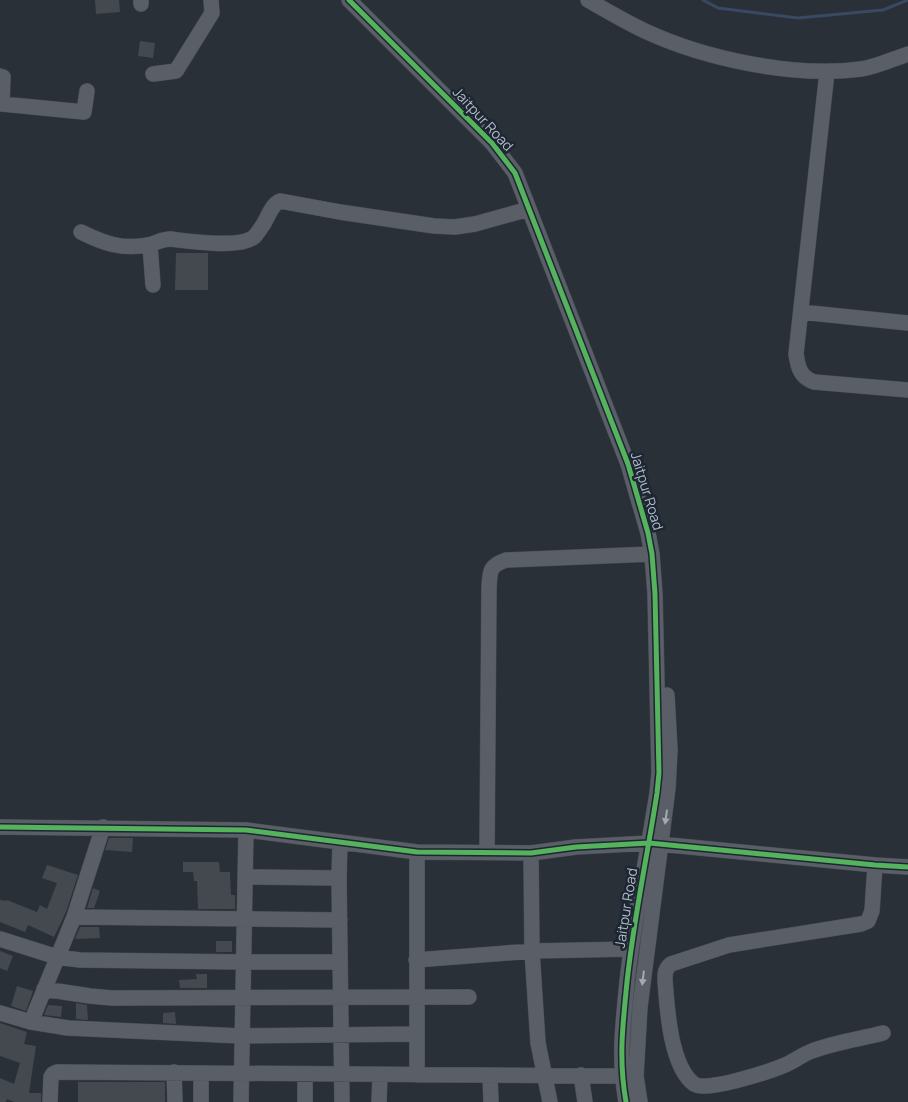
<svg xmlns="http://www.w3.org/2000/svg" width="908" height="1102" font-family="Manrope,sans-serif">
  <style>
    .lines { fill: none; stroke-linecap: round; stroke-linejoin: round }
    .stream { stroke: #384963; stroke-width: 3 }
    .building { fill: #444950 }
    .minor-casing { stroke: #484c53; stroke-width: 16 }
    .minor { stroke: #5a5e66; stroke-width: 15 }
    .cycleway-casing { stroke: #1d2633; stroke-width: 8 }
    .cycleway { stroke: #56b35d; stroke-width: 5 }
    .oneway { fill: #a2a9b5 }
    .labels { text-anchor: middle; stroke-width: 5; stroke-linejoin: round; paint-order: stroke }
    .street-label { font-size: 14px; fill: #b4bcc9; stroke: #1d2633 }
  </style>
  <rect width="100%" height="100%" fill="#2a3038"/>
  <g class="lines">
    <!-- stream -->
    <path class="stream" d="M703,0L718,8L798,18L883,10L908,0"/>
  </g>
  <!-- building -->
  <path class="building" d="M95,0H119L120,12L96,14Z
    M140,41L155,43L153,58L138,56Z
    M176,253H208V290H175Z
    M109,838H133L132,852L105,850Z
    M183,862H219L220,872H230L231,895H235V909H198L197,881H194L193,872H183Z
    M47,865L78,875L66,912L54,937L28,925L25,932L0,922V900L6,901L7,900L37,912L40,905L47,909L57,883L42,878Z
    M93,888L100,891L94,908H87Z
    M80,927H99L100,938L75,939Z
    M216,941H232V952H216Z
    M0,951L13,956L7,971L0,968Z
    M196,974H207V988H180L179,980L197,979Z
    M17,986L33,991L26,1011L11,1006Z
    M76,1003L87,1005L88,1020L76,1019Z
    M48,1005L62,1006L61,1017L44,1015Z
    M175,1012L176,1024L163,1023V1013Z
    M0,1023L27,1032L24,1044L36,1046L29,1093H41V1102H14L7,1099L6,1102H0V1078L14,1084L20,1063L0,1056Z
    M78,1082H165V1102H78Z"/>
  <g class="lines">
    <!-- minor casing -->
    <g class="minor-casing">
      <path id="minor" d="M349,0L492,143L515,173L628,464L648,533L652,554L655,594L659,773L657,793C647,859 632,925 626,992C622,1032 619,1062 626,1102
        M588,0C607,11 626,22 645,31C705,59 795,78 861,69C876,67 893,59 908,54
        M141,4V0
        M827,72L796,354C798,367 800,377 814,382L908,390
        M153,74L176,71L212,13L211,0
        M0,76L3,77L2,104L84,112L87,91
        M81,232C103,243 122,250 147,245C155,244 161,239 170,239C188,241 239,249 254,237C257,234 260,229 263,225C268,217 272,204 280,201L340,212L434,226L455,227L475,224L529,209
        M150,245L153,285
        M801,312L908,323
        M0,827L246,830L417,852L531,853L576,847L649,843L875,865L908,867
        M340,842L339,878L342,1102
        M487,852L489,588C490,571 489,566 506,560L652,554
        M531,853L532,951L538,1043L550,1102
        M875,865L872,911L868,921L861,924L729,945L671,964C665,969 665,973 665,980C667,1007 670,1066 694,1084C705,1093 771,1071 785,1065C795,1061 803,1054 812,1051C835,1042 860,1039 883,1033
        M246,877L339,878
        M74,917L340,920
        M0,939L57,957L80,960L244,962H340
        M416,960L532,951L631,949
        M44,989L90,996L112,998L469,997
        M0,1013L31,1022L68,1028L241,1036L417,1034
        M31,1022L74,917L103,827
        M174,1072L175,1102
        M201,1073V1102
        M305,1074V1102
        M417,1075V852
        M581,1075L585,1102
        M490,1076L491,1102
        M50,1102L51,1077L53,1074L57,1072L632,1076
        M241,1102L246,830
        M379,1102L380,1075
        M640,1102L636,1076L640,1007L668,788L670,750L667,695"/>
    </g>
    <!-- minor -->
    <use href="#minor" class="minor"/>
    <!-- cycleway casing -->
    <g class="cycleway-casing">
      <path id="cycleway" d="M349,0L492,143L515,173L628,464L648,533L652,554L655,594L659,773L657,793C647,859 632,925 626,992C622,1032 619,1062 626,1102
        M0,827L246,830L417,852L531,853L576,847L649,843L875,865L908,867"/>
    </g>
    <!-- cycleway -->
    <use href="#cycleway" class="cycleway"/>
  </g>
  <!-- one-way arrows -->
  <defs><path id="oneway-solid" d="M-6-.8H1V-3.2L6.5 0L1 3.2V.8H-6Z" transform="scale(1.25)"/></defs>
  <g class="oneway">
    <use href="#oneway-solid" transform="translate(666 817) rotate(98)"/>
    <use href="#oneway-solid" transform="translate(643 978) rotate(97)"/>
  </g>
  <g class="labels">
    <!-- street labels -->
    <g class="street-label">
      <text transform="translate(483 119) rotate(47)" y="5">Jaitpur Road</text>
      <text transform="translate(647 491) rotate(73)" y="5">Jaitpur Road</text>
      <text transform="translate(626 908) rotate(-81)" y="5">Jaitpur Road</text>
    </g>
  </g>
</svg>
